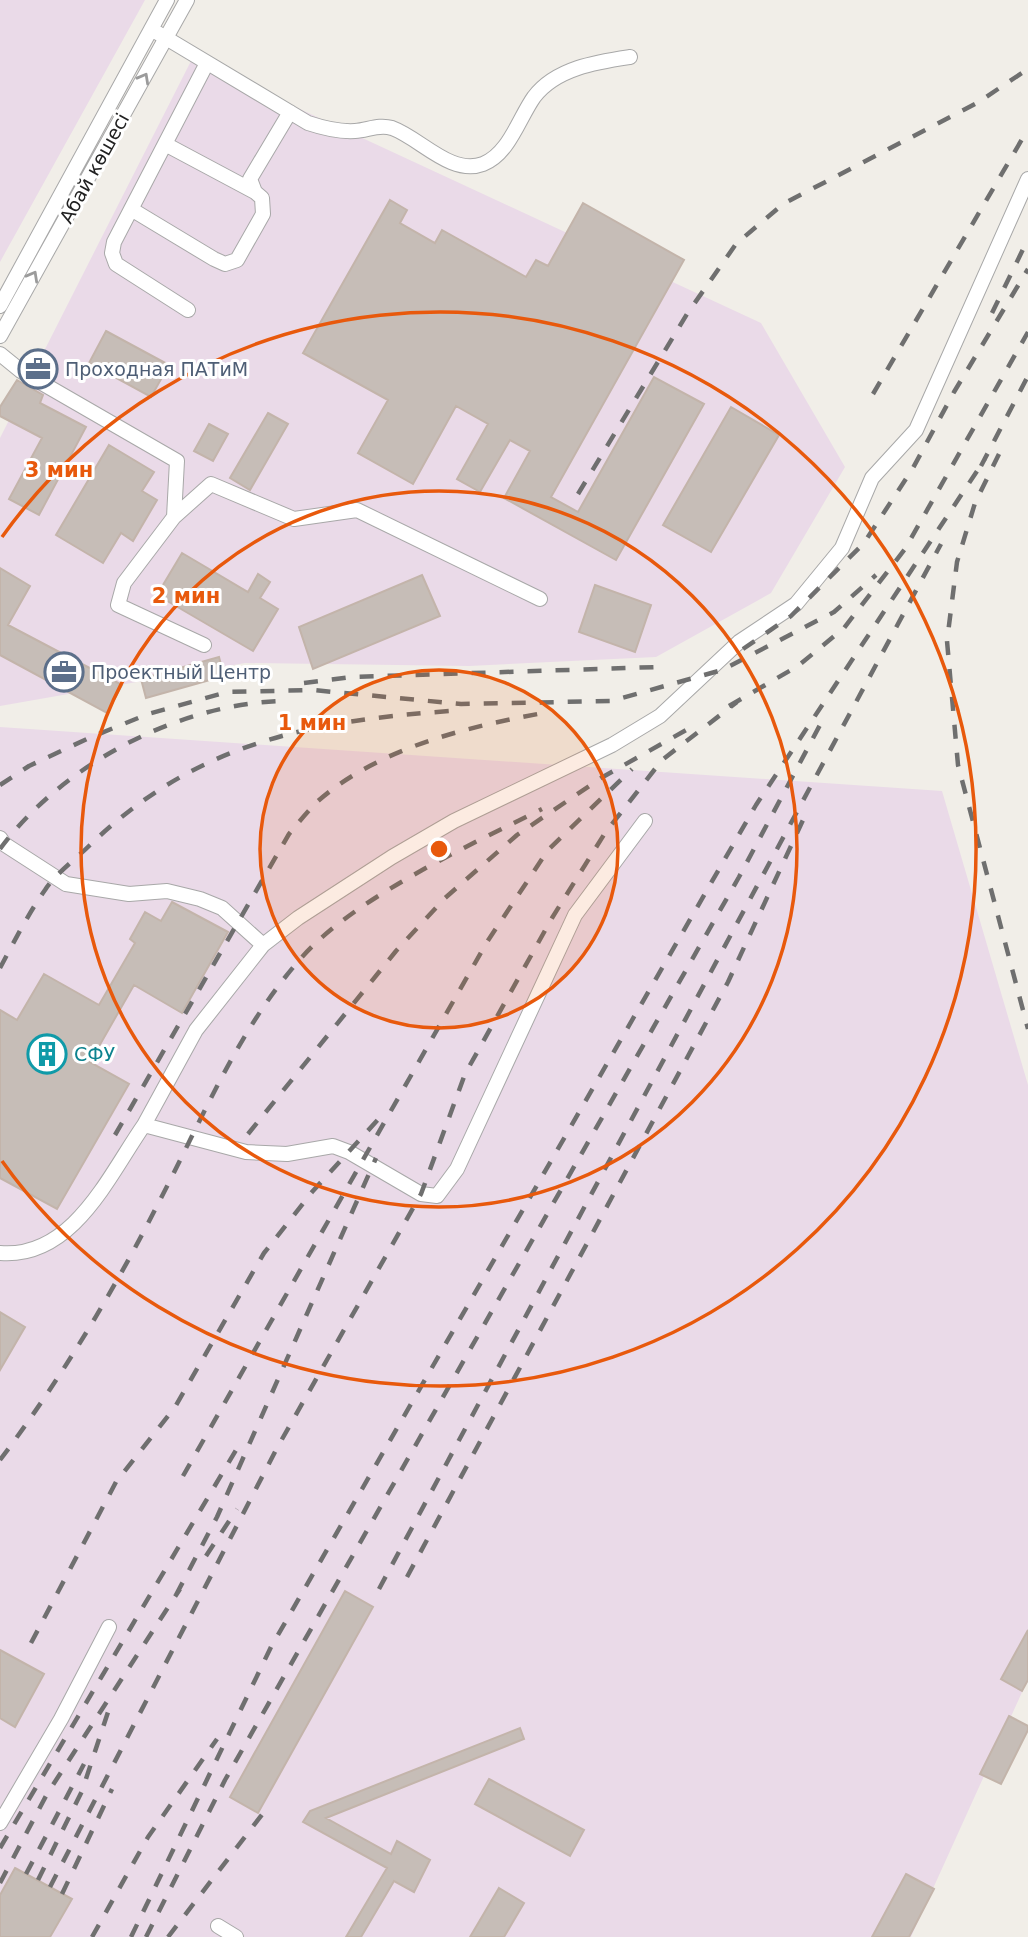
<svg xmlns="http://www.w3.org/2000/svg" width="1028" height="1937" font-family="'DejaVu Sans',sans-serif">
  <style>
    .industrial { fill: #eadae8 }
    .building { fill: #c6bdb7; stroke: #c3b4aa; stroke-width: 2 }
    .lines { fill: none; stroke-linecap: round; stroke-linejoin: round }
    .minor-casing { stroke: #a8a8a8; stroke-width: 16 }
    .minor { stroke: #fff; stroke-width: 14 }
    .rail { stroke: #6f6f6f; stroke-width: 4.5; stroke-dasharray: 14 14; stroke-linecap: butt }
    .oneway { stroke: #9b9b9b }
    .ring { fill: none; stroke: #e8590c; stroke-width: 3.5 }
    .labels { text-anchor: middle; stroke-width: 6; stroke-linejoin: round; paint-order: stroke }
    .street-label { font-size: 19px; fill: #212121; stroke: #fff }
    .service-label { font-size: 19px; fill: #4e5e75; stroke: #fff; text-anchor: start }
    .culture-label { font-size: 19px; fill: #0d838f; stroke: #fff; text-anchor: start }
    .centre { fill: #e8590c; stroke: #fff; stroke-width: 3.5 }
    .ring-label { font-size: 21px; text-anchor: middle; font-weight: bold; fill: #e8590c; stroke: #fff; stroke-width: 6; stroke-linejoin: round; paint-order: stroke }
  </style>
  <rect width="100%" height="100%" fill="#f1eee8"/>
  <!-- industrial -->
  <path class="industrial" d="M0,0H145L0,262Z
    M192,59L761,323L845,467L771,593L656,657L469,666L245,663L0,706V438Z
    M0,727L942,791L1028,1085V1679L911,1937H0Z"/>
  <!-- building -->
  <path class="building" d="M390,200L407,210L400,223L435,243L442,230L526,277L536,260L548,266L583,203L684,260L551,497L578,512L654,377L704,404L616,560L504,498L530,451L510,440L480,492L457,479L488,424L456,406L413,484L358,453L388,400L303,353Z
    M106,331L169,365L151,397L89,363Z
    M28,355L56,368L51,377L25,362Z
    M17,380L43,395L40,403L86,427L39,515L9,499L42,438L0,416V407Z
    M731,407L779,435L711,552L663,525Z
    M268,413L288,424L250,490L230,478Z
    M209,424L228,434L213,461L194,451Z
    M109,445L154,472L142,491L157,500L133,541L121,533L103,563L56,535Z
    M182,553L248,592L258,574L270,582L260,598L278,609L253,651L157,595Z
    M0,568L30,586L8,625L122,685L107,713L0,655Z
    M422,575L440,616L313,669L299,627Z
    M595,585L651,605L635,652L579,632Z
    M219,657L224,676L146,698L141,679Z
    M172,902L228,932L182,1013L134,985L90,1062L129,1084L57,1209L0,1178V1010L17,1020L44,974L99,1005L135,943L130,939L145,912L161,921Z
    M0,1312L25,1327L0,1370Z
    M345,1591L373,1607L258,1813L230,1797Z
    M1028,1630V1680L1022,1691L1001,1679Z
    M0,1650L44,1674L15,1727L0,1718Z
    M1009,1716L1028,1726V1730L1001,1784L980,1774Z
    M520,1728L524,1739L326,1818L391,1854L397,1841L430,1860L414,1892L394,1881L361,1937H346L387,1868L303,1822L310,1811Z
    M489,1779L584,1830L570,1856L475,1804Z
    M15,1868L72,1899L50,1937H0V1895Z
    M906,1874L934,1889L909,1937H872Z
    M499,1888L524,1903L504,1937H470Z"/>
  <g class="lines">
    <!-- minor casing -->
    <g class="minor-casing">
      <path id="minor" d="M151,29L308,123C323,128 339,132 355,131C368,130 379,124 392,128C420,138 451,176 483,164C509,154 519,118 534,97C556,68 597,62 630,57
        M165,144L255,192
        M131,209L214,259L225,264L237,260L263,214L262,198L255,192L250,179L290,112
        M0,306L167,0
        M188,310L116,264L112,253L114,242L207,63
        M0,336L187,0
        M0,354L21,371L177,461L174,517L211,484L294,519L357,510L540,599
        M174,517L124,583L118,605L204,645
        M0,838L4,844L66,884L129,894L167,891L200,899L222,908L263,945L196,1030L144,1125
        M263,945L298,918L392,857L454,821L612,745L660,716L739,642L796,604L842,548L872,478L916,430L1028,179
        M0,1253C73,1259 109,1175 144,1125L246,1152L287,1154L333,1146L349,1152L421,1194L437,1196L457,1169L575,915L645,821
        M0,1823L61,1719L109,1627
        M218,1926L236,1937"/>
    </g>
    <!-- minor -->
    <use href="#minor" class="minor"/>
    <!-- rail -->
    <path class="rail" d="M992,313L1028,239
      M873,394L1028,129
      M999,454L975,503L957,562L947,641L958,765L1028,1029
      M981,466L1028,376
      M578,494L687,314L736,244L783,204L977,103L1028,69
      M743,649L791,616L864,543L913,468L954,392L1028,269
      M304,683L352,677L658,667
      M729,706L798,666L844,628L905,549L1028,332
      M0,785L29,766L89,738L148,714L227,692L313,690L461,704L611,701L722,670L834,612L876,575
      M0,849C62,765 176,705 280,701
      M0,968C14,942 28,914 45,890C56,873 76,859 90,845C196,743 309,721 450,711
      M248,1134L396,951L445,898L517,835L601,778L695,725
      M115,1135L289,834C298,823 308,811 318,801C380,747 470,726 549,712
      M0,1460C61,1379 115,1289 161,1198C204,1115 240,1026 303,956C356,897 470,845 542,809
      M183,1476L487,942L548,850L632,769
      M206,1556L237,1509
      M407,1577L728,982L803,820
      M379,1589L941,544
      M176,1595L217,1517L376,1158
      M31,1643L116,1482L175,1407L264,1253L312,1192L384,1113
      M0,1848L242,1440
      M26,1874L84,1764
      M38,1880L82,1791L109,1709
      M0,1883L47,1794L180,1589
      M50,1887L277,1448L421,1194L465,1074L552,918L605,833L662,760L737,702
      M62,1894L112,1789
      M92,1937L148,1837L217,1739
      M131,1937L271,1647L756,805L985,459
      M146,1937L225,1780L739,877L820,725
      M168,1937L264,1812"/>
  </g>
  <!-- one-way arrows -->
  <defs><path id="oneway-chevron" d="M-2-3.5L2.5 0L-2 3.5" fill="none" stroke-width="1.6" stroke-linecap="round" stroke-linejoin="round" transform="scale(1.75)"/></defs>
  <g class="oneway">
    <use href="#oneway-chevron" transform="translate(144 78) rotate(-61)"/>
    <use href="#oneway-chevron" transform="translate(33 276) rotate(-61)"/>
  </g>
  <!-- distance rings -->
  <circle cx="439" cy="849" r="179" fill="#e8590c" fill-opacity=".12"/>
  <g class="ring">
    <circle cx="439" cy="849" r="179"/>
    <circle cx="439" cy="849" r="358"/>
    <path d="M2 537A537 537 0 1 1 2 1161"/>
  </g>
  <!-- icons -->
  <defs>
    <g id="office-ring" transform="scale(2.0125)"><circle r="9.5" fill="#fff" stroke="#5c6f8a" stroke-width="1.5"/><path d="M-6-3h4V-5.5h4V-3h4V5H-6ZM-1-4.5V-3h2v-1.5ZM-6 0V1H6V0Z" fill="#5c6f8a"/></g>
    <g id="building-ring" transform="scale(2.0125)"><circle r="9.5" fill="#fff" stroke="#0f9aa8" stroke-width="1.5"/><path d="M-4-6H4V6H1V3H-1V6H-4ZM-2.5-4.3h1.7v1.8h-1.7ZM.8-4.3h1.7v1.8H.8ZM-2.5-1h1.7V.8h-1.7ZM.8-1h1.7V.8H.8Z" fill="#0f9aa8"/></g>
  </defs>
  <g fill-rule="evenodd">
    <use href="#office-ring" x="38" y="369"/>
    <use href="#office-ring" x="64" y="672"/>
    <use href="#building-ring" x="47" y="1054"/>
  </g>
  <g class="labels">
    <!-- street labels -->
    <g class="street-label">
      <text transform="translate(94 168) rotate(-61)" y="7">Абай көшесі</text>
    </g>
    <!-- service labels -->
    <g class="service-label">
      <text x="65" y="376">Проходная ПАТиМ</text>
      <text x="91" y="679">Проектный Центр</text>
    </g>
    <!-- culture labels -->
    <g class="culture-label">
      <text x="74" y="1061">СФУ</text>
    </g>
  </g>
  <circle cx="439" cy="849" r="10" class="centre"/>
  <g class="ring-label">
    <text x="59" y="477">3 мин</text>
    <text x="186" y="603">2 мин</text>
    <text x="312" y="730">1 мин</text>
  </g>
</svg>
